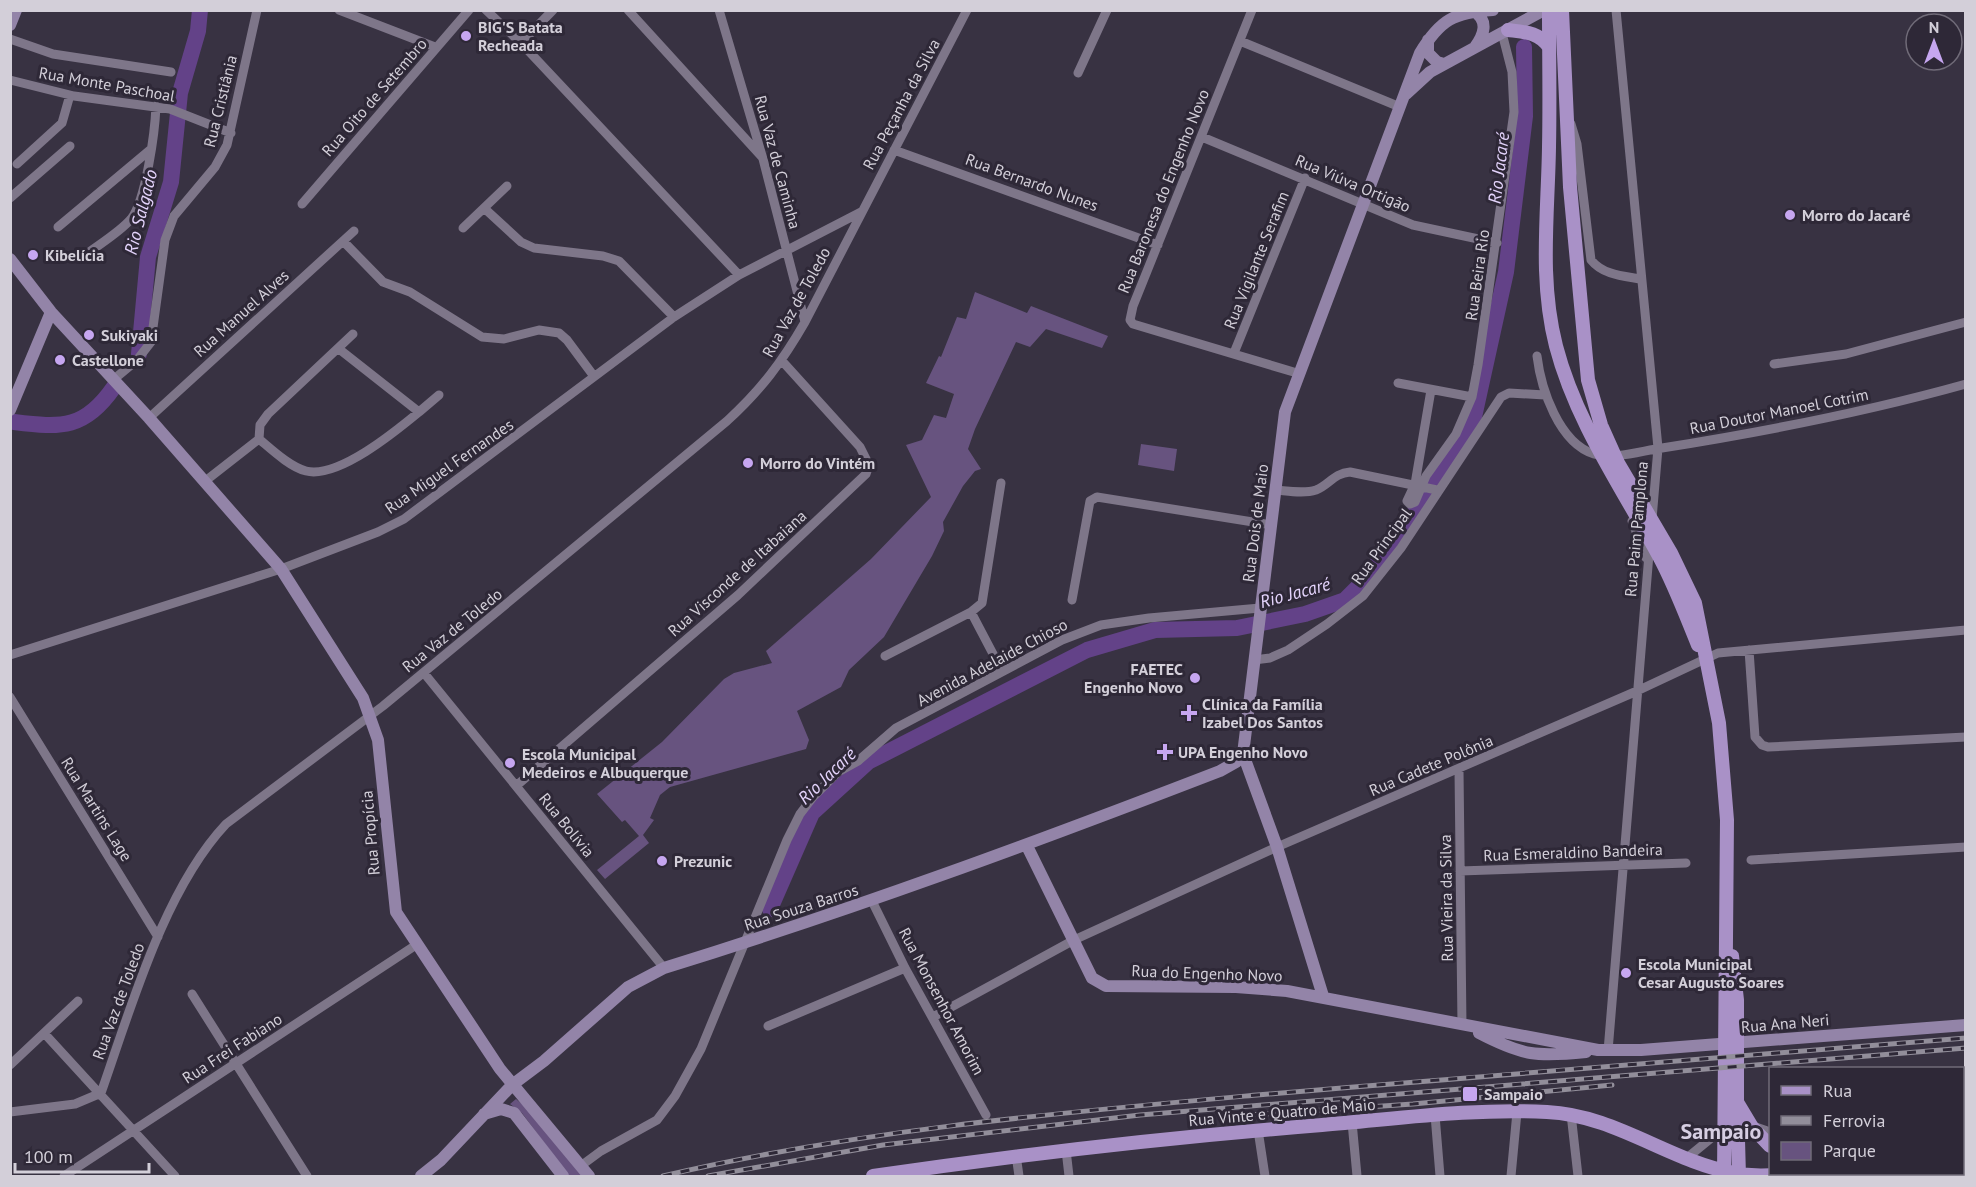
<svg xmlns="http://www.w3.org/2000/svg" width="1976" height="1187" font-family="'PT Sans',sans-serif">
  <style>
    .green { fill: #67537f }
    .lines { fill: none; stroke-linecap: round; stroke-linejoin: round }
    .river { stroke: #634288; stroke-width: 16 }
    .street { stroke: #7e7689; stroke-width: 9 }
    .secondary { stroke: #9384a8; stroke-width: 12 }
    .primary { stroke: #a991c7; stroke-width: 14 }
    .rail-casing { stroke: #928e9a; stroke-width: 5 }
    .rail { stroke: #2e2837; stroke-width: 3; stroke-dasharray: 9; stroke-linecap: butt }
    .poi-dot { fill: #c6a6f0; stroke: #2e2837; stroke-width: 2 }
    .labels { text-anchor: middle; stroke-width: 6; stroke-linejoin: round; paint-order: stroke }
    .poi-label { font-size: 16px; font-weight: bold; fill: #d3cfd9; stroke: #2e2837; text-anchor: start }
    .street-label { font-size: 16px; fill: #d3cfd9; stroke: #2e2837 }
    .water-label { font-size: 18px; font-style: italic; fill: #e4d4fc; stroke: #2e2837 }
    .district-label { font-size: 22px; font-weight: bold; fill: #d6cee2; stroke: #2e2837 }
  </style>
  <rect width="100%" height="100%" fill="#383242"/>
  <!-- green -->
  <path class="green" d="M975,292L1027,313L1031,306L1108,336L1102,348L1046,329L1030,347L1016,342L975,429L968,449L981,469L975,471L963,486L943,522L944,531L932,556L884,637L849,670L841,687L797,711L809,740L806,749L670,787L660,795L650,818L654,820L643,835L649,843L605,879L597,870L639,836L625,820L622,822L597,794L662,742L724,679L734,673L772,663L766,651L871,559L931,497L906,445L922,440L934,415L946,418L954,394L926,383L939,356L941,357L957,317L966,319Z
    M1141,444L1177,449L1174,471L1138,465Z
    M516,1099L529,1110L583,1176H569L522,1113L510,1104Z"/>
  <g class="lines">
    <!-- river -->
    <path class="river" d="M139,354L148,257L171,182L180,93L198,31L200,10
      M14,422C62,428 85,429 114,387
      M770,909L812,813L868,762L1087,650L1155,630L1237,628L1305,614L1345,600L1356,589L1389,549L1449,463L1474,417L1506,272L1525,116L1524,47"/>
    <!-- street -->
    <path class="street" d="M339,10L435,47
      M486,10L521,43L739,275
      M628,10L762,157
      M719,10L763,159L805,322
      M1252,10L1133,306L1130,320L1133,324L1297,373
      M1616,10L1658,448L1652,519
      M10,39L53,54L171,72
      M1240,41L1400,107
      M521,43L553,10
      M1078,73L1107,10
      M10,80L74,96L170,109L231,133
      M1571,124L1577,144L1591,260C1603,275 1623,276 1640,279
      M1202,137L1413,225L1497,243
      M894,150L1158,245
      M17,164L62,123L70,95
      M10,198L70,146
      M302,204L469,10
      M484,208L521,242L534,248L603,256L619,261L674,317
      M58,227L150,150
      M463,228L507,186
      M343,241L383,282L410,292L482,337L504,339L539,330L559,333L567,340L593,375
      M80,259C96,246 118,234 131,219C146,200 155,131 156,106
      M339,349L419,412C396,431 338,479 306,471C290,467 271,449 259,439L260,425L268,414L353,334
      M1234,353L1305,178
      M1537,356C1541,389 1559,443 1594,454C1614,460 1641,451 1662,448C1763,432 1866,412 1966,384
      M1774,364L1846,354L1966,322
      M113,380L137,360L151,342L165,240L174,216L215,167L227,145L257,10
      M1398,383L1472,397
      M419,412L439,395
      M149,418L354,231
      M204,482L259,439
      M1276,490C1288,491 1304,494 1316,490C1329,485 1334,473 1350,472L1437,490
      M1410,504L1415,502L1426,476L1456,434L1472,397L1478,365L1514,112L1512,72L1502,33
      M1410,504L1407,501L1415,484L1431,390
      M1632,521L1646,558
      M1072,600L1090,501L1097,497L1272,525
      M971,612L1002,671
      M1749,650L1755,737L1762,745L1768,747L1966,737
      M10,655L281,569L378,532L404,519L674,317L739,275L861,212
      M885,656L971,612L982,603L1001,483
      M1254,660L1270,658L1288,650L1327,624L1363,596L1401,548L1501,397L1509,393L1545,395
      M424,673L664,968
      M10,697L158,937
      M1459,770L1462,1025
      M516,786L738,595L866,474L869,465L860,447L783,362
      M1751,860L1966,847
      M1460,871L1686,863
      M872,901L905,968L986,1115
      M192,994L307,1176
      M933,1017L1074,940L1277,847L1637,691L1718,653L1966,630
      M768,1026L905,968
      M44,1033L175,1176
      M1608,1051L1650,542
      M10,1065L78,1001
      M10,1112L75,1104L101,1093C131,1008 164,890 226,824L383,706L727,421C761,390 782,362 805,322L967,10
      M1571,1114L1578,1176
      M1435,1115L1440,1176
      M1352,1122L1357,1176
      M1753,1126L1770,1132
      M1258,1130L1265,1176
      M1962,1134H1966
      M1066,1150L1069,1176
      M1016,1155L1019,1176
      M1688,1157L1726,1126
      M582,1165L601,1151L657,1120L675,1096L701,1049L787,840L800,814L813,797L838,772L858,761L896,728L1062,640L1101,625L1149,618L1260,608
      M1836,1174V1176
      M64,1176L416,945
      M1511,1176L1517,1112"/>
    <!-- secondary -->
    <path class="secondary" d="M1474,11C1489,21 1484,35 1475,47
      M10,25L16,10
      M1428,40V53L1437,62L1444,64
      M1406,94L1430,72L1544,10
      M10,259L51,312L149,418L281,569L363,698L378,740L396,912L500,1069L589,1176
      M10,410L51,312
      M1027,846L1092,978L1106,986L1236,987L1287,991L1598,1050H1641L1966,1025
      M1323,996L1277,847L1243,754L1285,412L1420,53C1440,20 1454,12 1493,10
      M1479,1033C1523,1056 1537,1057 1586,1052
      M484,1114L501,1109L514,1113L563,1176
      M421,1176L441,1160L512,1085L544,1061L628,987L664,968C852,910 1036,842 1220,771L1236,762L1243,754"/>
    <!-- primary -->
    <path class="primary" d="M1549,10C1549,56 1550,101 1549,147C1548,214 1539,280 1556,346C1576,423 1623,489 1660,558C1675,586 1686,616 1698,645
      M1562,10L1570,187L1588,380L1601,425L1618,463L1671,553L1695,603L1719,723L1727,820L1724,1176
      M1508,30C1524,32 1539,32 1549,47
      M1732,956L1737,1000V1102L1752,1127L1770,1146
      M1737,1104L1739,1176
      M1962,1146L1966,1145
      M1962,1159L1966,1158
      M873,1176C1022,1154 1172,1137 1322,1125C1396,1119 1473,1108 1547,1112C1615,1115 1669,1161 1734,1173C1755,1177 1775,1175 1795,1174"/>
    <!-- rail casing -->
    <g class="rail-casing">
      <path id="rail" d="M1248,1115L1413,1104L1612,1085
        M663,1176C858,1130 1057,1113 1257,1095C1493,1075 1729,1057 1966,1038
        M708,1176L883,1145L1140,1115L1966,1048"/>
    </g>
    <!-- rail -->
    <use href="#rail" class="rail"/>
  </g>
  <!-- markers -->
  <g class="poi-dot">
    <circle cx="466" cy="36" r="6"/>
    <circle cx="1790" cy="215" r="6"/>
    <circle cx="33" cy="255" r="6"/>
    <circle cx="89" cy="335" r="6"/>
    <circle cx="60" cy="360" r="6"/>
    <circle cx="748" cy="463" r="6"/>
    <circle cx="1195" cy="678" r="6"/>
    <path d="M1186 704h6v6h6v6h-6v6h-6v-6h-6v-6h6z"/>
    <path d="M1162 743h6v6h6v6h-6v6h-6v-6h-6v-6h6z"/>
    <circle cx="510" cy="763" r="6"/>
    <circle cx="662" cy="861" r="6"/>
    <circle cx="1626" cy="973" r="6"/>
    <rect x="1462" y="1086" width="16" height="16" rx="3"/>
  </g>
  <g class="labels">
    <!-- poi labels -->
    <g class="poi-label">
      <text x="478" y="33">BIG'S Batata<tspan x="478" dy="18">Recheada</tspan></text>
      <text x="1802" y="221">Morro do Jacaré</text>
      <text x="45" y="261">Kibelícia</text>
      <text x="101" y="341">Sukiyaki</text>
      <text x="72" y="366">Castellone</text>
      <text x="760" y="469">Morro do Vintém</text>
      <text x="1183" y="675" text-anchor="end">FAETEC<tspan x="1183" dy="18">Engenho Novo</tspan></text>
      <text x="1202" y="710">Clínica da Família<tspan x="1202" dy="18">Izabel Dos Santos</tspan></text>
      <text x="1178" y="758">UPA Engenho Novo</text>
      <text x="522" y="760">Escola Municipal<tspan x="522" dy="18">Medeiros e Albuquerque</tspan></text>
      <text x="674" y="867">Prezunic</text>
      <text x="1638" y="970">Escola Municipal<tspan x="1638" dy="18">Cesar Augusto Soares</tspan></text>
      <text x="1484" y="1100">Sampaio</text>
    </g>
    <!-- street labels -->
    <g class="street-label">
      <text transform="translate(107 84) rotate(10)" y="6">Rua Monte Paschoal</text>
      <text transform="translate(374 97) rotate(-49)" y="6">Rua Oito de Setembro</text>
      <text transform="translate(220 101) rotate(-76)" y="6">Rua Cristiânia</text>
      <text transform="translate(901 104) rotate(-62)" y="6">Rua Peçanha da Silva</text>
      <text transform="translate(778 162) rotate(75)" y="6">Rua Vaz de Caminha</text>
      <text transform="translate(1032 182) rotate(20)" y="6">Rua Bernardo Nunes</text>
      <text transform="translate(1353 183) rotate(23)" y="6">Rua Viúva Ortigão</text>
      <text transform="translate(1163 191) rotate(-68)" y="6">Rua Baronesa do Engenho Novo</text>
      <text transform="translate(1256 260) rotate(-68)" y="6">Rua Vigilante Serafim</text>
      <text transform="translate(1477 275) rotate(-82)" y="6">Rua Beira Rio</text>
      <text transform="translate(796 302) rotate(-61)" y="6">Rua Vaz de Toledo</text>
      <text transform="translate(241 313) rotate(-42)" y="6">Rua Manuel Alves</text>
      <text transform="translate(1779 411) rotate(-11)" y="6">Rua Doutor Manoel Cotrim</text>
      <text transform="translate(449 466) rotate(-35)" y="6">Rua Miguel Fernandes</text>
      <text transform="translate(1255 523) rotate(-83)" y="6">Rua Dois de Maio</text>
      <text transform="translate(1636 529) rotate(-85)" y="6">Rua Paim Pamplona</text>
      <text transform="translate(1381 546) rotate(-54)" y="6">Rua Principal</text>
      <text transform="translate(737 573) rotate(-42)" y="6">Rua Visconde de Itabaiana</text>
      <text transform="translate(452 630) rotate(-39)" y="6">Rua Vaz de Toledo</text>
      <text transform="translate(992 662) rotate(-28)" y="6">Avenida Adelaide Chioso</text>
      <text transform="translate(1431 765) rotate(-23)" y="6">Rua Cadete Polônia</text>
      <text transform="translate(97 809) rotate(58)" y="6">Rua Martins Lage</text>
      <text transform="translate(567 825) rotate(51)" y="6">Rua Bolívia</text>
      <text transform="translate(370 833) rotate(-95)" y="6">Rua Propícia</text>
      <text transform="translate(1573 852) rotate(-2)" y="6">Rua Esmeraldino Bandeira</text>
      <text transform="translate(1446 898) rotate(-91)" y="6">Rua Vieira da Silva</text>
      <text transform="translate(801 907) rotate(-18)" y="6">Rua Souza Barros</text>
      <text transform="translate(1207 973) rotate(2)" y="6">Rua do Engenho Novo</text>
      <text transform="translate(118 1001) rotate(-70)" y="6">Rua Vaz de Toledo</text>
      <text transform="translate(942 1001) rotate(62)" y="6">Rua Monsenhor Amorim</text>
      <text transform="translate(1785 1023) rotate(-5)" y="6">Rua Ana Neri</text>
      <text transform="translate(232 1048) rotate(-33)" y="6">Rua Frei Fabiano</text>
      <text transform="translate(1282 1112) rotate(-5)" y="6">Rua Vinte e Quatro de Maio</text>
    </g>
    <!-- water labels -->
    <g class="water-label">
      <text transform="translate(1499 168) rotate(-83)" y="6">Rio Jacaré</text>
      <text transform="translate(141 212) rotate(-76)" y="6">Rio Salgado</text>
      <text transform="translate(1295 593) rotate(-15)" y="6">Rio Jacaré</text>
      <text transform="translate(827 776) rotate(-44)" y="6">Rio Jacaré</text>
    </g>
    <!-- district labels -->
    <g class="district-label">
      <text x="1721" y="1139">Sampaio</text>
    </g>
  </g>
  <!-- border -->
  <rect width="1976" height="1187" fill="none" stroke="#d3cfd9" stroke-width="24"/>
  <!-- legend -->
  <rect x="1769" y="1067" width="195" height="108" fill="#2e2837" stroke="#706b78" stroke-width="1.5"/>
  <rect x="1781" y="1086" width="30" height="9" fill="#a991c7" stroke="#706b78" stroke-width="1.5"/>
  <text x="1823" y="1097" font-size="18" fill="#d3cfd9">Rua</text>
  <rect x="1781" y="1116" width="30" height="9" fill="#928e9a" stroke="#706b78" stroke-width="1.5"/>
  <text x="1823" y="1127" font-size="18" fill="#d3cfd9">Ferrovia</text>
  <rect x="1781" y="1142" width="30" height="18" fill="#67537f" stroke="#706b78" stroke-width="1.5"/>
  <text x="1823" y="1157" font-size="18" fill="#d3cfd9">Parque</text>
  <!-- north arrow -->
  <g transform="translate(1934 42)"><circle r="28" fill="#2e2837" stroke="#706b78" stroke-width="1.5"/>
  <path d="M0-4.5L10 22L0 15L-10 22Z" fill="#c6a6f0"/>
  <text y="-9" font-size="16" font-weight="bold" text-anchor="middle" fill="#d3cfd9">N</text>
  </g>
  <!-- scale -->
  <path d="M15 1163v9h134v-9" fill="none" stroke="#d3cfd9" stroke-width="3"/>
  <text x="24" y="1163" font-size="18" fill="#d3cfd9" stroke="#2e2837" stroke-width="4.5" paint-order="stroke">100 m</text>
</svg>
